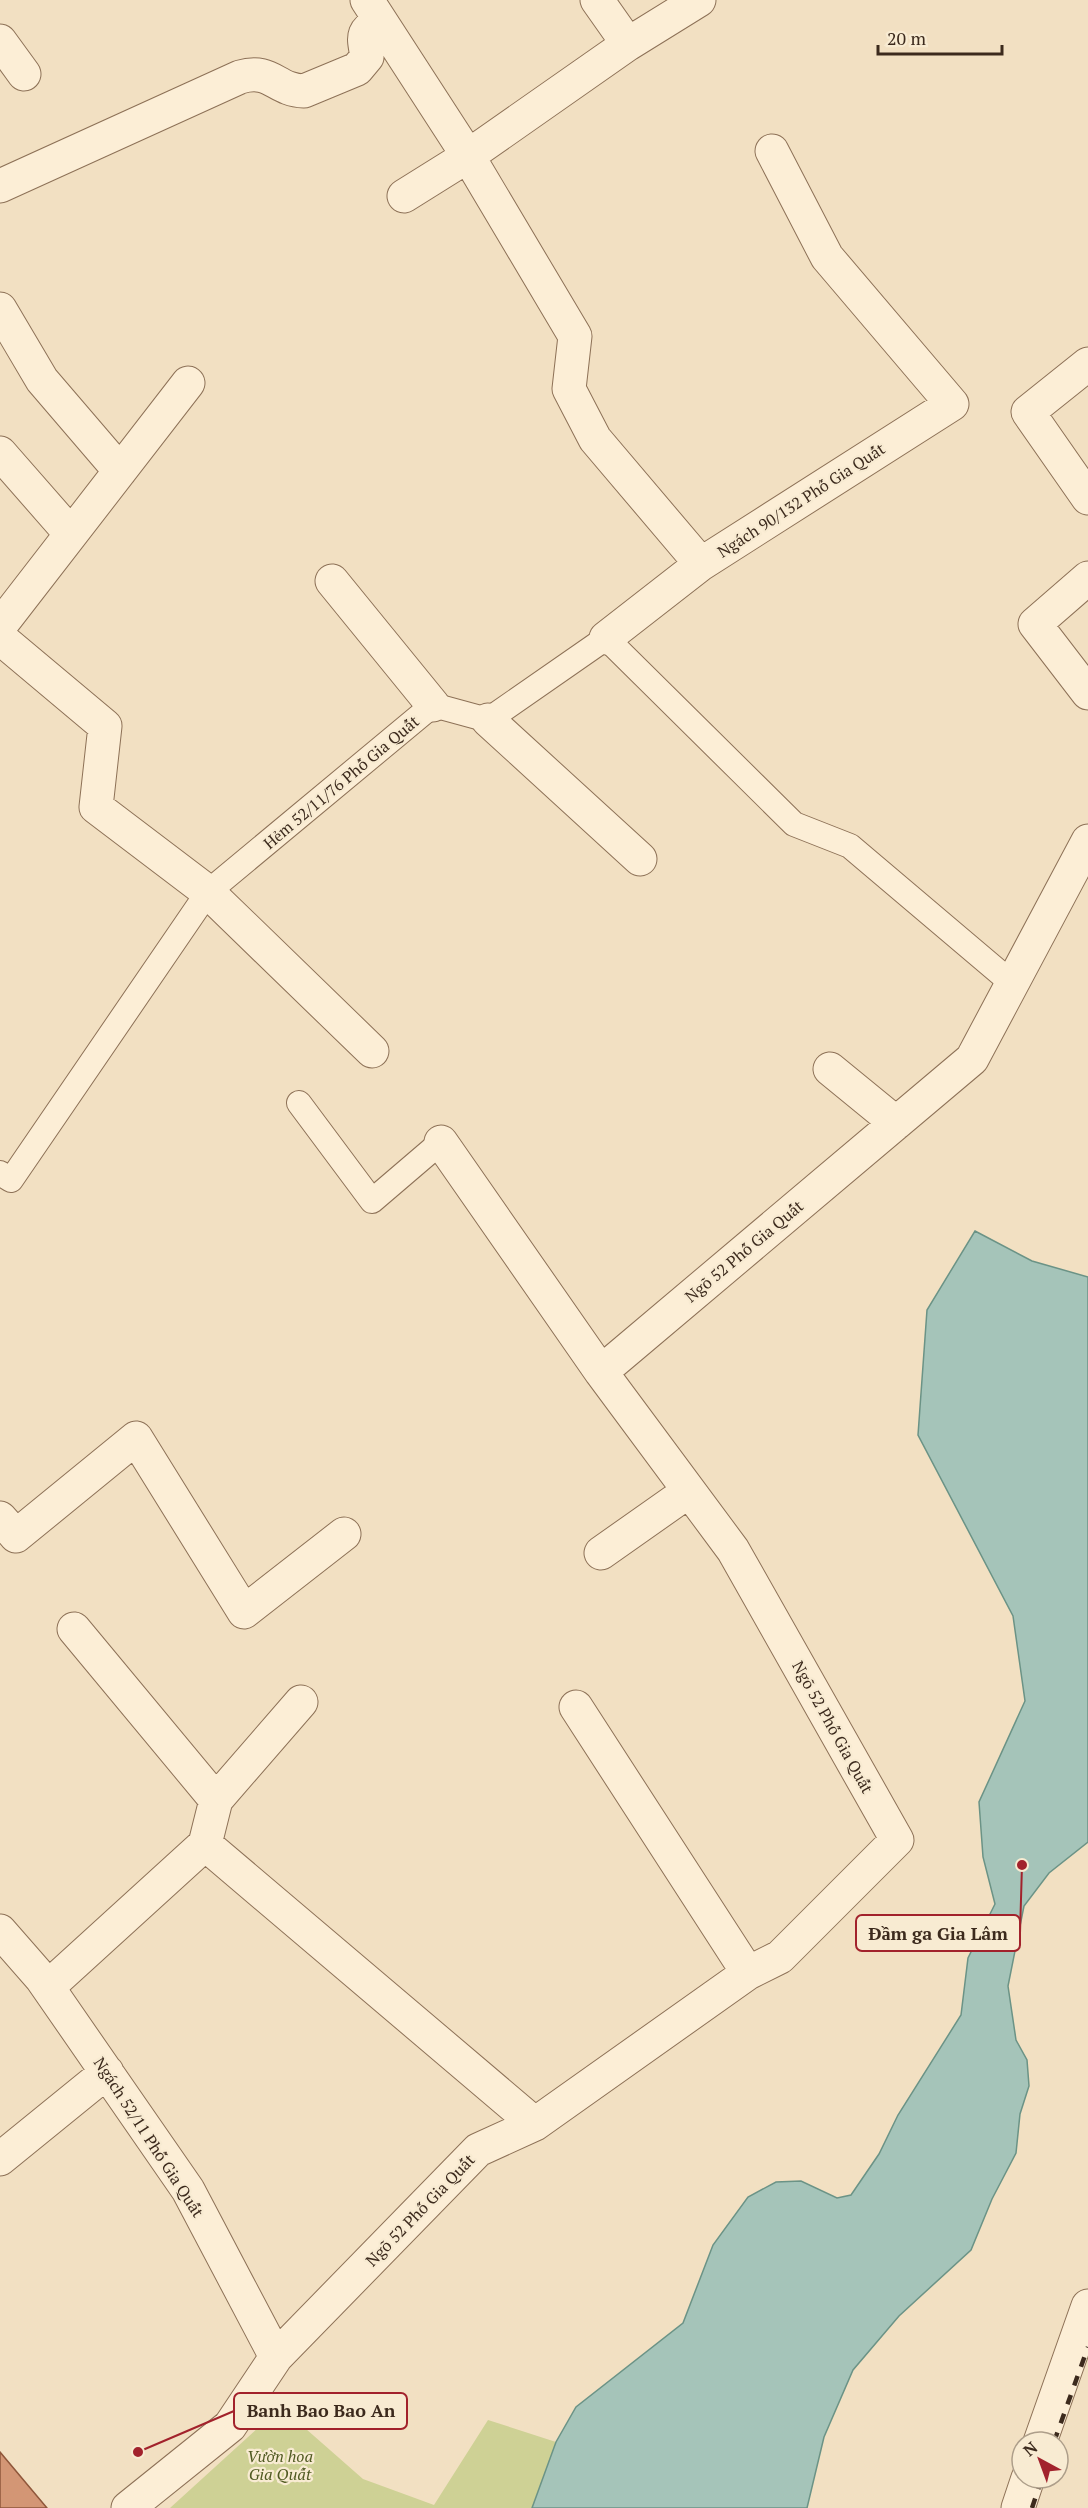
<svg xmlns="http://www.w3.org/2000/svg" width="1088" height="2508" font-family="'PT Serif',serif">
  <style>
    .green { fill: #ced195 }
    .water { fill: #a5c4b9; stroke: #6b9386; stroke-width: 1.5 }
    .building { fill: #d39675; stroke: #8f573b; stroke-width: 1.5 }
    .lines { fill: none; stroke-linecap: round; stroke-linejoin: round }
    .lane-casing { stroke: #8d7157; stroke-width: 26 }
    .street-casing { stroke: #8d7157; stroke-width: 35 }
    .lane { stroke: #fceed6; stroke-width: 24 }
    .street { stroke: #fceed6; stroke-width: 33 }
    .rail { stroke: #3c2a1d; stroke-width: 4.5; stroke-dasharray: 10 10; stroke-linecap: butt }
    .labels { text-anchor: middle; stroke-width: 4.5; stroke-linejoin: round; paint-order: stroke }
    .street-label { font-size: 16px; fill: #3c2a1d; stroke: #f8ebd2 }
    .park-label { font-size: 16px; font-style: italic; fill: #505a22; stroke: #f8ebd2 }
    .leader { fill: none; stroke: #a2222c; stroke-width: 2 }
    .callout-dot { fill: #a2222c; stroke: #f8ebd2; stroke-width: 2 }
    .callout { fill: #f8ebd2; stroke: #a2222c; stroke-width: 2 }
    .callout-label { font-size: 18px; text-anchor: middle; font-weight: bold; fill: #3c2a1d }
  </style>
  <rect width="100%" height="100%" fill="#f2e0c2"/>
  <!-- green -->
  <path class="green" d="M281,2407L363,2479L434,2505L488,2420L556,2442L532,2508H170Z"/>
  <!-- water -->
  <path class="water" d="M975,1231L1032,1261L1088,1277V1842L1049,1873L1024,1906L1008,1986L1016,2040L1027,2060L1029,2086L1020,2114L1016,2153L992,2199L971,2250L899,2316L853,2370L824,2437L807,2508H532L556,2442L576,2407L683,2323L713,2245L748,2197L776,2182L801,2181L837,2198L851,2195L879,2154L898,2115L961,2015L968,1958L995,1904L983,1857L979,1802L1025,1701L1013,1616L918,1435L927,1310Z"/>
  <!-- building -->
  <path class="building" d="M0,2452L47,2508H0Z"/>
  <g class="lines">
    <!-- lane casing -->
    <g class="lane-casing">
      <path id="lane" d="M299,1103L372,1201L441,1142
        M0,1173L11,1180L208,892L433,705L488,720L606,638L794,824L850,846L1013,984"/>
    </g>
    <!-- street casing -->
    <g class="street-casing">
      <path id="street" d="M367,0L468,156L404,196
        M597,0L628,44L468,156L575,336L569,389L595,439L701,564L952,404L827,257L772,151
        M0,41L24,74
        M628,44L699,0
        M0,186L240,77C272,68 275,90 304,91L357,69L367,57C364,37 360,32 380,21
        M0,309L42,380L120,471
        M1088,364L1028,412L1088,498
        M0,453L71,534
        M1088,578L1035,624L1088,693
        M332,581L433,705
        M0,626L188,383
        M0,638L105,726L96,807L208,892L372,1051
        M606,638L701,564
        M488,720L640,859
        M830,1069L896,1123
        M441,1142L601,1372
        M0,1518L16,1536L136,1438L244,1612L344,1534
        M601,1553L689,1491
        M74,1629L216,1800
        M576,1707L748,1973
        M205,1844L535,2124
        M0,1931L42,1979L188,2190L276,2357
        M48,1987L205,1844L216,1800L301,1702
        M0,2159L107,2072
        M1040,2442L1088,2306
        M128,2508L230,2426L276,2357L478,2150L535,2124L748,1973L780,1957L897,1840L733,1550L601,1372L972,1059L1088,841
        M1018,2508L1028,2478"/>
    </g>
    <!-- lane -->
    <use href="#lane" class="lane"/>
    <!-- street -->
    <use href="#street" class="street"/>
    <!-- rail -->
    <path class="rail" d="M1054,2442L1088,2347
      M1032,2508L1042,2478"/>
  </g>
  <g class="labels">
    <!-- street labels -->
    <g class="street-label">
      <text transform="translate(801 500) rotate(-33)" y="6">Ngách 90/132 Phố Gia Quất</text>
      <text transform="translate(341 782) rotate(-40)" y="6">Hẻm 52/11/76 Phố Gia Quất</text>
      <text transform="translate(744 1251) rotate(-40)" y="6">Ngõ 52 Phố Gia Quất</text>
      <text transform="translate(833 1727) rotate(61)" y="6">Ngõ 52 Phố Gia Quất</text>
      <text transform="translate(149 2137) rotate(57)" y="6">Ngách 52/11 Phố Gia Quất</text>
      <text transform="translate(420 2210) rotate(-46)" y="6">Ngõ 52 Phố Gia Quất</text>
    </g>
    <!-- park labels -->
    <g class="park-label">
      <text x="280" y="2462">Vườn hoa<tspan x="280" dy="18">Gia Quất</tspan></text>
    </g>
  </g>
  <!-- callouts -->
  <path class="leader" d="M1022 1865L1020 1933M138 2452L234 2411"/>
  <g class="callout-dot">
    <circle cx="1022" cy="1865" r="6"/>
    <circle cx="138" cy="2452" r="6"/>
  </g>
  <g class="callout">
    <rect x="856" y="1915" width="164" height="36" rx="6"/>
    <rect x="234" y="2393" width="173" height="36" rx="6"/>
  </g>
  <g class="callout-label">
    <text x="938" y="1940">Đầm ga Gia Lâm</text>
    <text x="321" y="2417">Banh Bao Bao An</text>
  </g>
  <!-- north arrow -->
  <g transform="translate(1040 2460) rotate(319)"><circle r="28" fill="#f8ebd2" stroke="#ad9e8a" stroke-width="1.5"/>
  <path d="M0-4.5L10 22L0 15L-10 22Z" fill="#a2222c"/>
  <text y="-9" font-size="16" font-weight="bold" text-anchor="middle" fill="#3c2a1d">N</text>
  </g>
  <!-- scale -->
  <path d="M878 45v9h124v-9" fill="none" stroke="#3c2a1d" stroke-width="3"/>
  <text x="887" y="45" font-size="18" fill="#3c2a1d" stroke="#f8ebd2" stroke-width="4.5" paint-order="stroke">20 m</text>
</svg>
